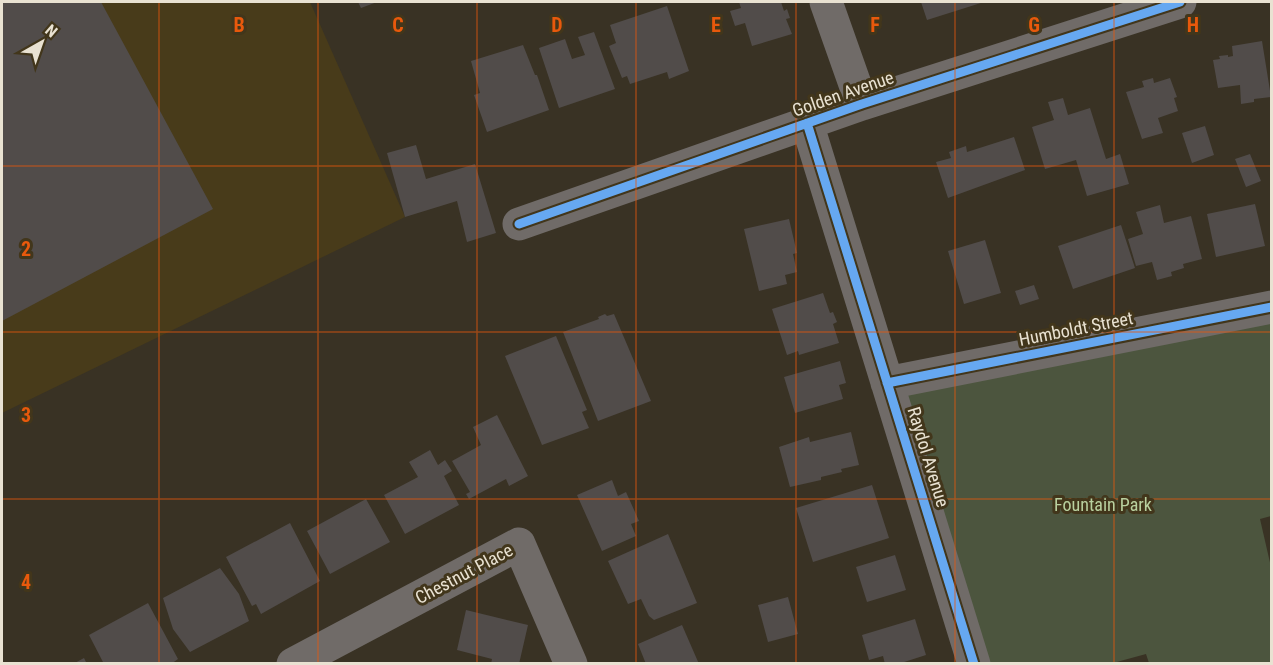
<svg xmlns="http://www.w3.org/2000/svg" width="1273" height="665" font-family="'Roboto Condensed',sans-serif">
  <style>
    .built { fill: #483b1a }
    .green { fill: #4c553e }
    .building { fill: #514c4a }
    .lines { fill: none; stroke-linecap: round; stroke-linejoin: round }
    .minor { stroke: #706b68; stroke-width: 33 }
    .cycleway-casing { stroke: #42361b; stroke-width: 13 }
    .cycleway { stroke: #66a8f1; stroke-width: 9 }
    .grid { fill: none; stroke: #e8590c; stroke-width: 1.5; stroke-opacity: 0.55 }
    .labels { text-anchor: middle; stroke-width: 6; stroke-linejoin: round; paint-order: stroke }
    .street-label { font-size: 18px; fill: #e9e2d2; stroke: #42361b }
    .park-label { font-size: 18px; fill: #b9d09f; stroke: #42361b }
    .grid-label { font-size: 20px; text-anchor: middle; font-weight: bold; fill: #e8590c; stroke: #42361b; stroke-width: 6; stroke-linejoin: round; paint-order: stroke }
  </style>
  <rect width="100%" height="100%" fill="#393224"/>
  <!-- built -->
  <path class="built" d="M2,2H310L405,217L2,413Z"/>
  <!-- green -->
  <path class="green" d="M1271,310V516L1260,519L1271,567V663H1149L1146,654L1113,663H987L900,388Z"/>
  <!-- building -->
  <path class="building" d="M2,2H101L213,209L2,321Z
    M358,2H377L361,8Z
    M739,2H781L784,11L787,9L790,18L786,19L792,34L752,46L745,23L735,26L730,11L741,8Z
    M921,2H984L927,20Z
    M667,6L689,71L669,79L667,72L630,84L627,76L622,78L609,46L616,43L610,25Z
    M594,32L615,89L559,108L539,48L565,39L572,59L585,55L578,37Z
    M1262,41L1271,97L1254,99V102L1241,104L1240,85L1218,88L1213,60L1220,59L1219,56L1228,55V57L1233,56L1232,46Z
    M523,45L535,75H537L549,110L487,132L474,95L480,93L471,61Z
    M1153,78L1154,83L1170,78L1177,97L1174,98L1178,111L1158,118L1163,133L1142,139L1126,92L1144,87L1142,81Z
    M1063,98L1068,115L1090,108L1106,159L1120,154L1129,184L1087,196L1076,160L1045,169L1032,127L1054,120L1048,102Z
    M1205,126L1214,155L1192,163L1182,133Z
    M1014,137L1025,170L948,198L936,162L951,158L949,152L966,146L967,152Z
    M416,145L426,179L475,164L496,233L467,242L457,201L405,217L387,153Z
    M1250,154L1261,181L1246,187L1235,159Z
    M1255,204L1265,246L1216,257L1207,214Z
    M1160,205L1164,223L1191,216L1202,259L1183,264L1184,268L1171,272L1172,276L1157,280L1152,262L1136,266L1128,239L1143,234L1136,212Z
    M789,219L797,253L793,254L797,272L785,275L787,284L759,291L744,229Z
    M1121,225L1135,268L1073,289L1058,246Z
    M985,240L1001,293L964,304L948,251Z
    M1034,285L1039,299L1020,305L1015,291Z
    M823,293L830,313L833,312L837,322L833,324L839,343L799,355L798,351L787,355L772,309Z
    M605,314L607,316L614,314L651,401L598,421L563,332L599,319L598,317Z
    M556,336L587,410L582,412L589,428L542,445L505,356Z
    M840,361L846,383L839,385L843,399L795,413L784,377Z
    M497,415L528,476L509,486L506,479L469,499L466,494L470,492L452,461L481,445L473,427Z
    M851,432L859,465L841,469L842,472L821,477V480L790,487L779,447L809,437L810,442Z
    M430,450L438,465L445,460L452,471L444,476L459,505L405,534L384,495L418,477L409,462Z
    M612,480L618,496L626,492L639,521L631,524L636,536L602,551L577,495Z
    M872,485L889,538L813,562L796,508Z
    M366,499L390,542L330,574L307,531Z
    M290,523L320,581L261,614L256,604L252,606L226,557Z
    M668,534L697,603L654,620L649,616L641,599L628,604L608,561Z
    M895,555L906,590L867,602L856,567Z
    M220,568L239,594L249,621L190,652L173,629L163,598Z
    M788,597L798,634L768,642L758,605Z
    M148,603L178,659L171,664H104L89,635Z
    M466,610L528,625L519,664H491L492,659L457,650Z
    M915,619L926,655L898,664H885L883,656L869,660L862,635Z
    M682,625L699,664H646L638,644Z
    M84,658L87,664H73Z"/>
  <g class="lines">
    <!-- minor -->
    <path class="minor" d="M826,2L862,104
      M807,123L974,664
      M519,224L862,104L1180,2
      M887,383L1272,307
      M293,664L519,544L571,664"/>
    <!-- cycleway casing -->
    <g class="cycleway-casing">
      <path id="cycleway" d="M807,123L974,664
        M519,224L862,104L1180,2
        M887,383L1272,307"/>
    </g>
    <!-- cycleway -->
    <use href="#cycleway" class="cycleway"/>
  </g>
  <!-- grid -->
  <path class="grid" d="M159,2V664M318,2V664M477,2V664M636,2V664M796,2V664M955,2V664M1114,2V664M2,166H1272M2,332H1272M2,499H1272"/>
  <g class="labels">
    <!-- street labels -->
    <g class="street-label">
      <text transform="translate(843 94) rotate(-19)" y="6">Golden Avenue</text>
      <text transform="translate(1076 329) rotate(-11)" y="6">Humboldt Street</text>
      <text transform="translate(928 457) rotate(73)" y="6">Raydol Avenue</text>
      <text transform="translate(464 574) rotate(-28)" y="6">Chestnut Place</text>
    </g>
    <!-- park labels -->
    <g class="park-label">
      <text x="1103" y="511">Fountain Park</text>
    </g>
  </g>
  <g class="grid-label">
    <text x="239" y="32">B</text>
    <text x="398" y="32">C</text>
    <text x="557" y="32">D</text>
    <text x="716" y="32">E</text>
    <text x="875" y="32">F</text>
    <text x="1034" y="32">G</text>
    <text x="1193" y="32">H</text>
    <text x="26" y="256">2</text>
    <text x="26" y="422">3</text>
    <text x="26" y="589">4</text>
  </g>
  <!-- border -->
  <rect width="1273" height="665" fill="none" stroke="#e9e2d2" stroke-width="6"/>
  <!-- north arrow -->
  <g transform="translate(42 42) rotate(40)" stroke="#42361b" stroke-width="4.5" paint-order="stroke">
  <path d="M0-4.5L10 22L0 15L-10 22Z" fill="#e9e2d2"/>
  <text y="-9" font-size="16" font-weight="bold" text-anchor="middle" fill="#e9e2d2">N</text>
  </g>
</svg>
